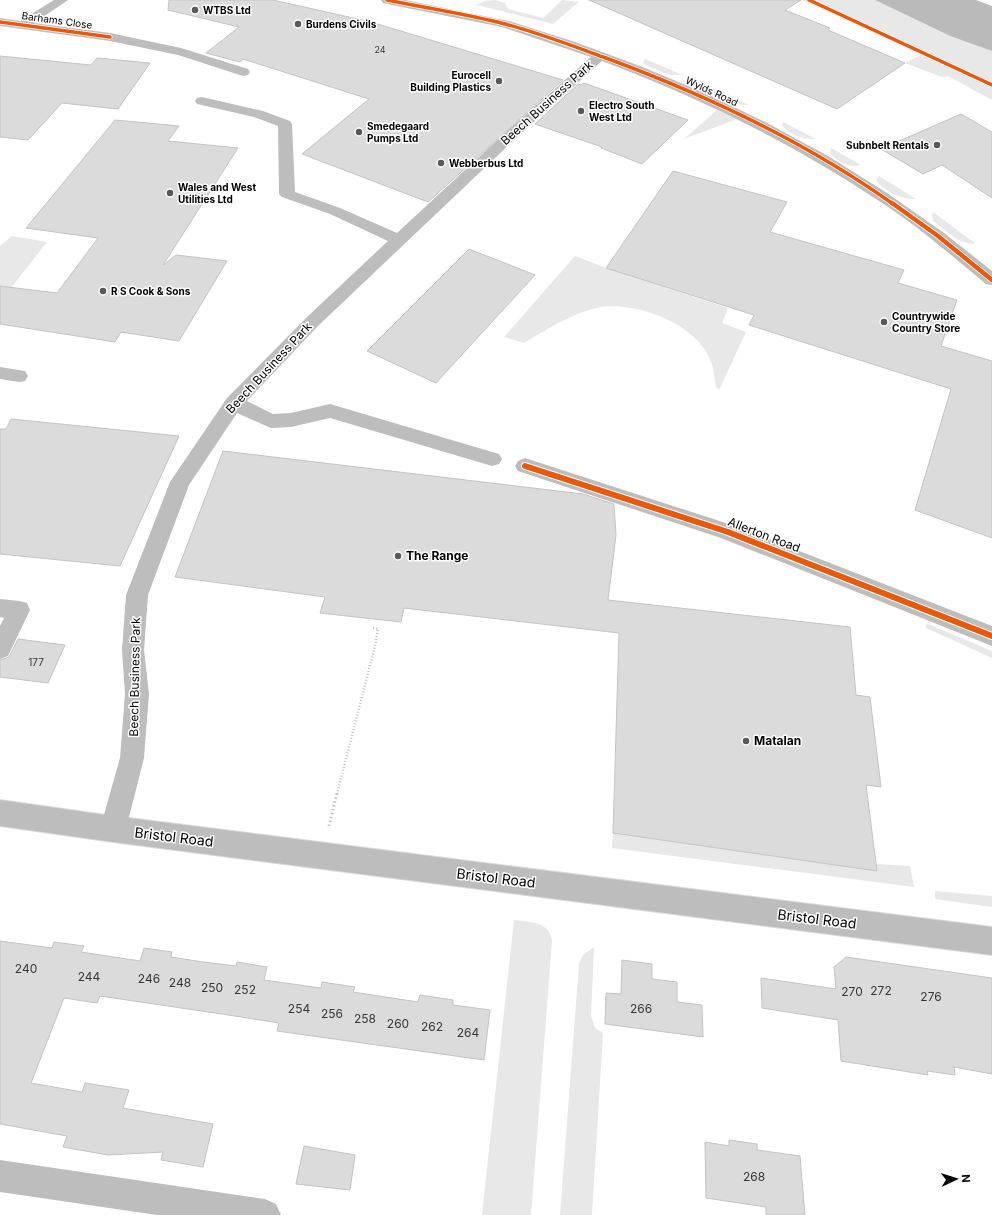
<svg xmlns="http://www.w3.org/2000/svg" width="992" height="1215" font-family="Inter,sans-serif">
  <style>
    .green { fill: #e8e8e8 }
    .water { fill: #bababa }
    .building { fill: #dbdbdb; stroke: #c3c3c3 }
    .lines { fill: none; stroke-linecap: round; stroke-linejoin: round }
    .major-casing { stroke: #dbdbdb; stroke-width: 2 }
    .path-far1 { stroke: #c2c2c2; stroke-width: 2.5; stroke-dasharray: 1 2; stroke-linecap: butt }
    .path { stroke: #c2c2c2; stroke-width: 3; stroke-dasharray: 1.5 2.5; stroke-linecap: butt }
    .minor { fill: #bdbdbd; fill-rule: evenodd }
    .major { fill: #bdbdbd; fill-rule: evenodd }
    .cycleway-far2-casing { stroke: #fff; stroke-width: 5 }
    .cycleway-far1-casing { stroke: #fff; stroke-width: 6 }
    .cycleway-casing { stroke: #fff; stroke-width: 8 }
    .cycleway-far2 { stroke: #e8590c; stroke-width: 3.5 }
    .cycleway-far1 { stroke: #e8590c; stroke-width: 4.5 }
    .cycleway { stroke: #e8590c; stroke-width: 6 }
    .poi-dot { fill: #595959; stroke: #fff; stroke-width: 1.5 }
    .labels { text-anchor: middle; stroke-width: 3; stroke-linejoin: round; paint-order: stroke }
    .far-number-label { font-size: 9px; fill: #373737 }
    .far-poi-label { font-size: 10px; font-weight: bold; fill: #000; stroke: #fff; text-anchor: start }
    .far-street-label { font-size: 10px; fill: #000; stroke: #fff }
    .number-label { font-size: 10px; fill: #373737 }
    .street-label { font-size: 12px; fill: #000; stroke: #fff }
    .poi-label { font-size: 12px; font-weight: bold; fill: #000; stroke: #fff; text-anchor: start }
    .near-number-label { font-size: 12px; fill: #373737 }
    .near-street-label { font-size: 14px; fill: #000; stroke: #fff }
  </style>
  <rect width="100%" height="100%" fill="#fff"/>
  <!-- green -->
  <path class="green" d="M495,0L505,3L508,9L543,18L562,0L579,2L553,24L477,5L484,1Z
    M802,0H875L950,36L992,51V100L948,76L942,77L905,63L921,55Z
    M645,59L683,75H669L645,65L643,62Z
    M713,88H714L749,105C737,106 721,100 712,92Z
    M717,110L737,119L684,139Z
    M783,122L816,139C804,140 789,135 782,125Z
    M831,148L861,165C850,169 837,161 830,153Z
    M879,176L916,199C903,200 883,191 876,180Z
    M933,212L975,243C961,247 944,228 933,221L932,216Z
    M12,236L47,242L0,302V246Z
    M575,256L606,268L728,308L722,323L746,332L719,390L716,387C714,377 714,366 709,357C694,323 636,302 601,307C573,312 548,329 524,343L504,337Z
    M926,623L992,651V658L926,628Z
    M613,833L877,871L876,864L910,866L914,887L612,848Z
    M935,891L992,896V907L935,899Z
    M514,920C530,922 550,921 552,941L531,1215H482Z
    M594,947L591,1016L595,1028L603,1033L592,1215H560L579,964L583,955Z"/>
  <!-- water -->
  <path class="water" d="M875,0H976L992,6V51L950,36Z"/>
  <!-- building -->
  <path class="building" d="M169,0H273L371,22L563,80L428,202L302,154L369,99L243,59L240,62L206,53L239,27L168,10Z
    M589,0H801L785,10L830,28L828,30L905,63L837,109Z
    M0,56L91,65L97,58L150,63L118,109L62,103L28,140L0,137Z
    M584,83L626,98L688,120L642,164L601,148L602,147L535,124L578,84L581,85Z
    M961,114L992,132V198L942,165L923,174L881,149Z
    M115,120L179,126L168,141L238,148L163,265L176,255L227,261L179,341L121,332L115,342L0,324V286L57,293L98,238L26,228Z
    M673,171L787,202L770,232L904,270L898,283L957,300L941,346L992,361V538L915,510L951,389L749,325L754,315L606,268Z
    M469,249L535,275L436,383L367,351Z
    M11,419L179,436L120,566L0,554V429H6Z
    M223,451L583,494L614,504L616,535L608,600L850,627L856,695L870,697L881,787L866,785L877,871L613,833L619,633L404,608L401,622L320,613L325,597L175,577Z
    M18,639L65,645L48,683L0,677V660L9,657Z
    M0,941L52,948L54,942L84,946L81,952L140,961L144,948L172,952L171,957L203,962L236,966L237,962L267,967L264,980L321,988L322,982L355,987L353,992L418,1002L420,995L453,1000V1005L490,1010L484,1060L277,1031L279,1023L222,1014L100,996L97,1003L64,998L31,1083L82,1092L85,1083L129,1090L123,1108L213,1124L203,1167L161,1160L163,1152L108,1155L63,1147L67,1136L0,1124Z
    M846,957L992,978V1074L954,1067L955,1075L927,1071L928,1075L841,1061L838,1020L762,1008L761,978L836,989L834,967Z
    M622,960L652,964V979L677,982V1002L702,1005L703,1037L605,1024L606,993L621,994Z
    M729,1140L757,1144V1150L800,1156L805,1215H766V1207L706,1198L705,1142L729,1146Z
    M304,1146L355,1155L350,1190L296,1184Z"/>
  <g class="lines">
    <!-- major casing -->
    <g class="major-casing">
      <path id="major" d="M0,800L113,816L992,927V955L113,842L0,826Z"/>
    </g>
    <!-- path-far1 -->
    <path class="path-far1" d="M337,794L375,646L378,629L373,628"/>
    <!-- path -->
    <path class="path" d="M329,826L337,793"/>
    <!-- minor -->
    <path class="minor" d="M54,0H68L34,23L110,33L181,48L248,69L250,72L248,75L243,76L178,55L110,41L0,26V18L20,21Z
      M381,0H405L509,21L575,42L640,66L705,93L767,123L828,156L887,193L944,233L992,271V285L986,284C950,254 915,224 876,199C790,142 698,97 602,61L515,139L318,326L247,401L273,414L291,413L330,404L499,454L502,459L499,464L492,466L330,418L291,427L271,428L237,413L189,485L148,595L144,650L149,694L144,758L126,829L122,838L113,842L104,838L100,829L120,758L125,694L122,650L126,595L170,482L227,398L306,318L388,241L330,214L282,197L279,194L278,126L254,117L197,104L195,101L197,98L202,97L263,111L290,121L292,124L295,192L340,208L397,233L505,133L591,57L502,27L387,4L383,3Z
      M0,367L25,371L28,376L25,381L19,382L0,379Z
      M525,458L735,526L992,626V646L721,538L518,471L515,466L518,461Z
      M0,599L19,601L27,603L30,610L8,656L0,659V626L4,618L0,617Z
      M0,1160L265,1199L276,1204L281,1215H157L0,1192Z"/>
    <!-- major -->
    <use href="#major" class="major"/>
    <!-- cycleway-far2 casing -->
    <g class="cycleway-far2-casing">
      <path id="cycleway-far2" d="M387,0C426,8 467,14 505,24C539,33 573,46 606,58C706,95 806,142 893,204
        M809,0L992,85
        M0,22L110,37"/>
    </g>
    <!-- cycleway-far1 casing -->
    <g class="cycleway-far1-casing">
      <path id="cycleway-far1" d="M892,203L938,236L992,280"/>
    </g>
    <!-- cycleway casing -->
    <g class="cycleway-casing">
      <path id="cycleway" d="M525,466L728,532L992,636"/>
    </g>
    <!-- cycleway-far2 -->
    <use href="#cycleway-far2" class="cycleway-far2"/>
    <!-- cycleway-far1 -->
    <use href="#cycleway-far1" class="cycleway-far1"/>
    <!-- cycleway -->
    <use href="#cycleway" class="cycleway"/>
  </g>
  <!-- markers -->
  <g class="poi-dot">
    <circle cx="195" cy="10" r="4"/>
    <circle cx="298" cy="24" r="4"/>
    <circle cx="499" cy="81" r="4"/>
    <circle cx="581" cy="111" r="4"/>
    <circle cx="359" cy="132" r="4"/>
    <circle cx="937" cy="145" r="4"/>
    <circle cx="441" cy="163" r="4"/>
    <circle cx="170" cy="193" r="4"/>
    <circle cx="103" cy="291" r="4"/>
    <circle cx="884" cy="322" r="4"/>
    <circle cx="398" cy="556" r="4"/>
    <circle cx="746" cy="741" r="4"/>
  </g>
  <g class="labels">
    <!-- far-number labels -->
    <g class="far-number-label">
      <text x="380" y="53">24</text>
    </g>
    <!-- far-poi labels -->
    <g class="far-poi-label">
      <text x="203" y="14">WTBS Ltd</text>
      <text x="306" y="28">Burdens Civils</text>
      <text x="491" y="79" text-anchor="end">Eurocell<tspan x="491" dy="12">Building Plastics</tspan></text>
      <text x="589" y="109">Electro South<tspan x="589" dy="12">West Ltd</tspan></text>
      <text x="367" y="130">Smedegaard<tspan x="367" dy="12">Pumps Ltd</tspan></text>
      <text x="929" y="149" text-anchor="end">Subnbelt Rentals</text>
      <text x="449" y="167">Webberbus Ltd</text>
      <text x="178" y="191">Wales and West<tspan x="178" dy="12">Utilities Ltd</tspan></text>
      <text x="111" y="295">R S Cook &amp; Sons</text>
      <text x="892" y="320">Countrywide<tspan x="892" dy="12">Country Store</tspan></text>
    </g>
    <!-- far-street labels -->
    <g class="far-street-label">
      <text transform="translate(57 20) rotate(8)" y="4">Barhams Close</text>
      <text transform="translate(712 91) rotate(25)" y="4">Wylds Road</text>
    </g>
    <!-- number labels -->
    <g class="number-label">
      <text x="36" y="666">177</text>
    </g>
    <!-- street labels -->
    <g class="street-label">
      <text transform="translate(547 103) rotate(-42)" y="4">Beech Business Park</text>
      <text transform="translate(269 368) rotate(-47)" y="4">Beech Business Park</text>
      <text transform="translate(764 535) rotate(21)" y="4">Allerton Road</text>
      <text transform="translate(135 677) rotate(-89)" y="4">Beech Business Park</text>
    </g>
    <!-- poi labels -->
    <g class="poi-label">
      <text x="406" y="560">The Range</text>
      <text x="754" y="745">Matalan</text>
    </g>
    <!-- near-number labels -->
    <g class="near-number-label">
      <text x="26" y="973">240</text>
      <text x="89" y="981">244</text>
      <text x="149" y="983">246</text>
      <text x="180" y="987">248</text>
      <text x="212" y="992">250</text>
      <text x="245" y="994">252</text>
      <text x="881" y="995">272</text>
      <text x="852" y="996">270</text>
      <text x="931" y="1001">276</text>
      <text x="299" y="1013">254</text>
      <text x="641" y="1013">266</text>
      <text x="332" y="1018">256</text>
      <text x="365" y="1023">258</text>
      <text x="398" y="1028">260</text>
      <text x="432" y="1031">262</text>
      <text x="468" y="1037">264</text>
      <text x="754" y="1181">268</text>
    </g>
    <!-- near-street labels -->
    <g class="near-street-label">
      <text transform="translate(174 837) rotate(7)" y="5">Bristol Road</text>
      <text transform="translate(496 878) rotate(7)" y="5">Bristol Road</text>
      <text transform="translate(817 919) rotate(7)" y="5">Bristol Road</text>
    </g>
  </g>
  <!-- north arrow -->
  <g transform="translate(956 1179) rotate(86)" stroke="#ffffff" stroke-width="3" paint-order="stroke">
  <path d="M0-3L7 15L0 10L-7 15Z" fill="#000000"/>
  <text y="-6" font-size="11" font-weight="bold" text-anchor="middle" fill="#000000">N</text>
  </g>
</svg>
